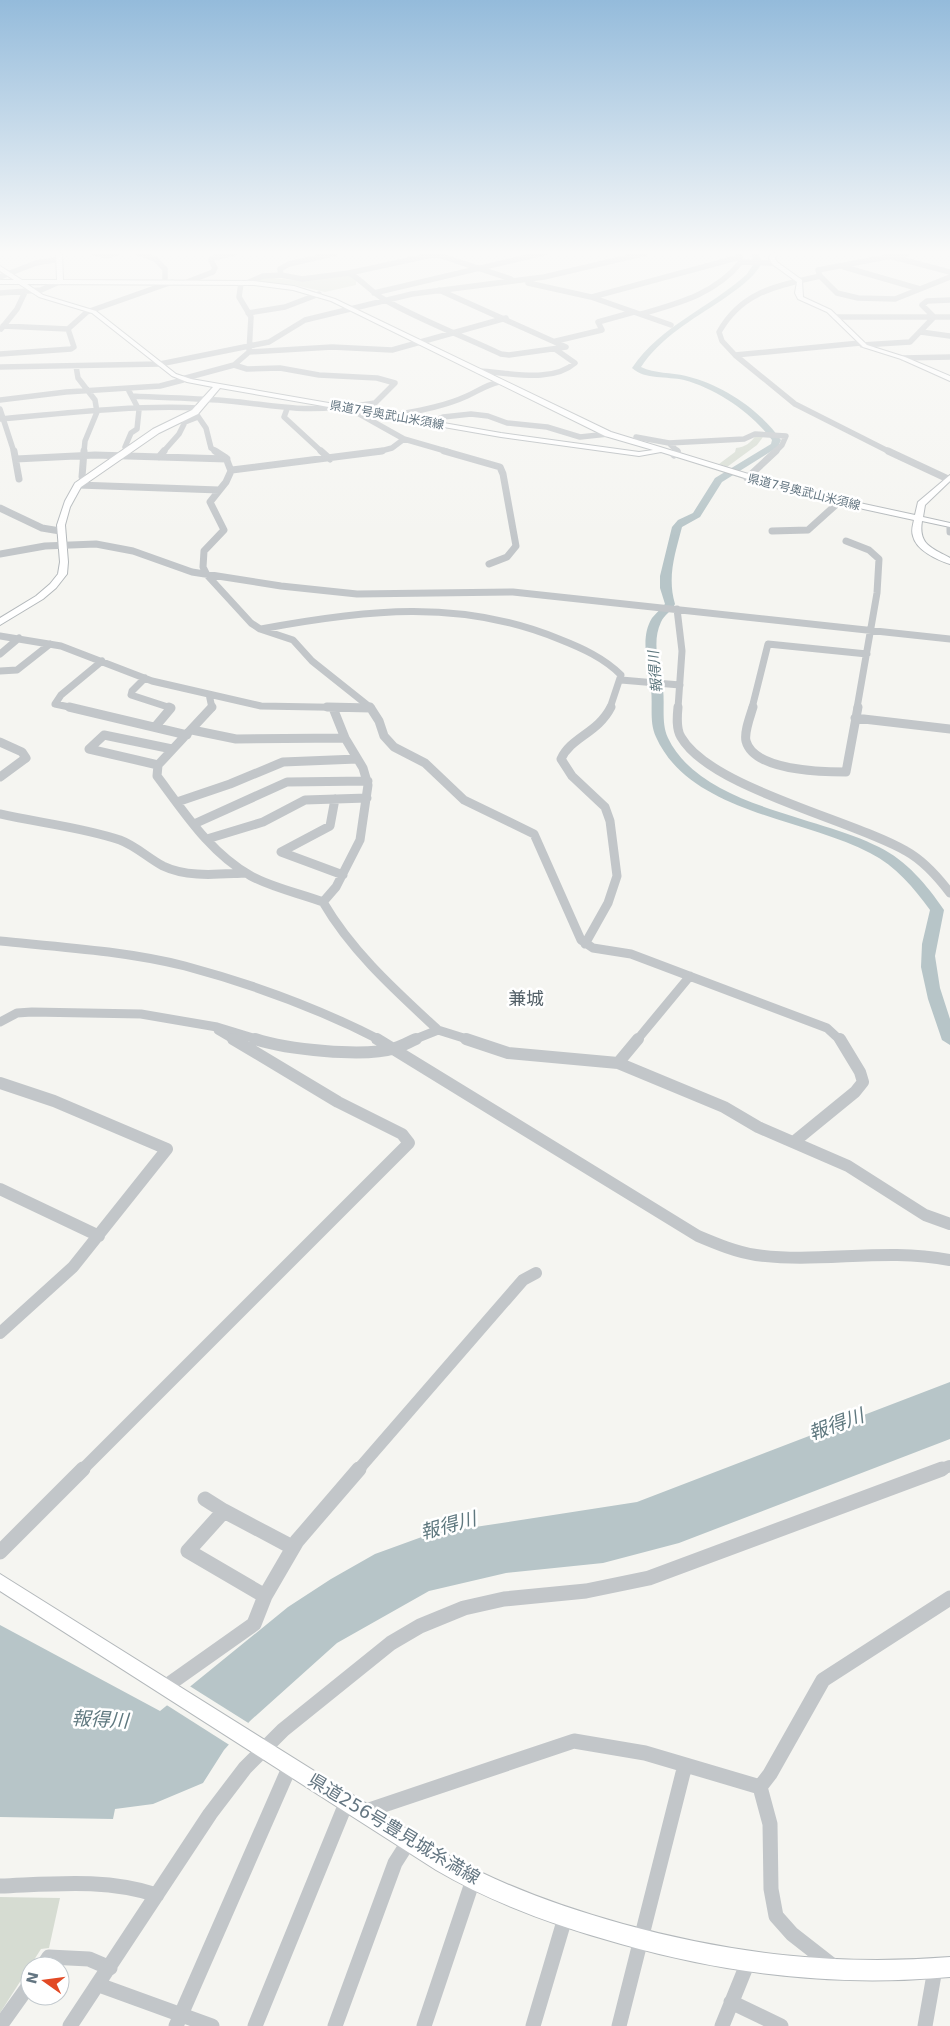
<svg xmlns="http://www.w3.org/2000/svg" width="950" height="2026" font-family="'DejaVu Sans','Noto Sans JP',sans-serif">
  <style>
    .green { fill: #d6dcd2 }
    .water { fill: #b7c5c8 }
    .pier { fill: #f5f5f1 }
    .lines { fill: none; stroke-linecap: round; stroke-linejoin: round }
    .river { fill: #b7c5c8; fill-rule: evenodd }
    .major-casing { stroke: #b3b8bb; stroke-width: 2 }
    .minor-far4 { stroke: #c2c6c9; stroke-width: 5.5 }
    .minor-far3 { stroke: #c2c6c9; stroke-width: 7 }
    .minor-far2 { stroke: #c2c6c9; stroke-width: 9 }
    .minor-far1 { stroke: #c2c6c9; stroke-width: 12 }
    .minor { stroke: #c2c6c9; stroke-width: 15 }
    .major { fill: #fff; fill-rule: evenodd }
    .labels { text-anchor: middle; stroke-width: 5; stroke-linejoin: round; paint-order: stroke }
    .far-street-label { font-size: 12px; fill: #647682; stroke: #fff }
    .far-water-label { font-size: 14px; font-style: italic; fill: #5f787f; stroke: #fff }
    .quarter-label { font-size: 18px; fill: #525f67; stroke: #fff }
    .near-street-label { font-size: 18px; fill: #647682; stroke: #fff }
    .near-water-label { font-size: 19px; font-style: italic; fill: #5f787f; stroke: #fff }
  </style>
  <rect width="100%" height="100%" fill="#f5f5f1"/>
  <!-- green -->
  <path class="green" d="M347,274L356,279V285L325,292L294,285L253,282L264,277L301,281Z
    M756,435H761L763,437L757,445L727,467L719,464L735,452L736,448C745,447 751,443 756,435Z
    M0,1897L60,1898L49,1948L41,1949L0,2013Z"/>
  <!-- water -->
  <path class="water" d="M950,1382V1439L679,1543L603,1563L506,1573L429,1591L337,1643L250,1721L224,1750L203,1783L153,1804L115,1809L113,1819L0,1817V1625L160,1711L288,1607L331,1579L375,1554L430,1534L637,1502Z"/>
  <!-- pier -->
  <path class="pier" d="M188,1685L250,1724L231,1746L165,1704Z"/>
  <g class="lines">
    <!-- river -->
    <path class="river" d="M751,253H758L762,263C752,280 737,289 722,300C693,319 660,338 641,367C655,374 671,372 686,376C723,385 760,410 781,440L778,447L722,482L700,517L682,527C675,554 667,577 675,604C672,611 664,615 661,622C651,643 660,667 663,689C665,705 661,723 668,738C701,807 817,815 879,847C907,861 927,885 944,910L935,956L940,988L950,1019V1045L942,1040L928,999L921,967L922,944L930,910C914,888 896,866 870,853C804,818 690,813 656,737C649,722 653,705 651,689C649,666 639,639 652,618C656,613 661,609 665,604L660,588V576L672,527L678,520L693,513L715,478L771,444L772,440C752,413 717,389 684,380C667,376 645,380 632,368C661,325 710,308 747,274L754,263Z"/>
    <!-- major casing -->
    <g class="major-casing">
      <path id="major" d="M56,253H62L63,280L254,281L294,286L335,299L611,432L804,491L915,515L918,502L950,475V481L925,505L923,517L950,523V527L922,521C918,545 932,548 950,558V564C937,560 916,550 913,536C911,530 913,525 914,520L799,495L661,452L639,456L501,437L220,388L198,414L159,433L81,487L70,507L65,525L68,562L67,574L56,588L43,599L0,625V618L36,596L50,584L58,574L60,562L57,525L65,501L75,483L153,429L192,410L213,387L187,382L172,376L92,313L39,297L19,284H0V280H14L0,271V266L22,280H57ZM27,284L254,285L293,290L331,301L605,436L653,450L639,452L501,433L191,379L176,374L96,311L43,295Z
        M772,253H778L775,258L777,262L802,280L803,297L831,310L867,345L905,357L950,376V381L901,359L863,347L827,312L798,299L795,293L797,282L772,264L769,258Z
        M0,1574L450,1856C505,1887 562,1907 623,1924C732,1954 837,1966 950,1957V1977C836,1987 731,1975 621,1944C556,1926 494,1904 436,1870L0,1591Z"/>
    </g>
    <!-- minor-far4 -->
    <path class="minor-far4" d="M94,253L107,256L117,253
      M138,253L155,259L165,269V282
      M908,253L818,270L820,276L837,293L858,298L895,299L950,277
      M435,254L511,279
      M893,257L950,272
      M741,262L774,263
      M844,267L920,289
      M281,275L302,279L349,273
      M820,276C777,286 742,291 719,332L722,341L735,355L795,404L890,452
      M0,277L36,263L60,259
      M187,282L213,272L215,268L211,260L213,258L235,253
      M241,283L239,297L251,317L249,352
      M247,283L263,276L281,275L280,269L289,264L336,253
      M528,283L591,297L671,325
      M439,290L566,347L509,355L501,354C463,336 422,321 385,300C371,292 362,280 349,273L441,253
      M0,293L41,290L59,282
      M374,293L544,253
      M592,297L740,257
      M248,313L285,307L319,294
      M641,314C679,303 715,294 741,262L739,253
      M835,317H950
      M934,317L922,305L927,301L950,300
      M3,326L68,329L87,312L172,282
      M1,329L17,309L25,292
      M921,332L950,336
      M556,341L602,330L598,322L634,312
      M862,345L910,342L934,317
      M0,354L71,349L74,347L68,329
      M735,355L860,343
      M903,358L950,357
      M234,365L247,369L280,368L319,375L377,378L395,383L375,403L342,408
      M76,366L78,378L95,400L97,412L85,441L84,452
      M0,367L160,364L269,342L305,320L412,294L544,277L646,253
      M478,371C508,372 551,384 575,363L555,349
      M182,379L234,365L249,352L332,347L392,350L506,318
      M129,391L139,410L137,429L131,433L125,447L129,449
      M132,396C164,398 197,398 229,401C265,404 299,412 336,407
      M0,400L66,392L160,386L183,380
      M0,409L14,452
      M287,409L284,417L322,452
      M356,410L354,411L404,439L449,452
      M195,412L206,428L211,448L217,452
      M390,416C416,411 443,407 467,396C478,391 486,385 499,382
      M0,419C66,413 133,405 199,408
      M428,423L443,417L471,414L488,416L507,423L547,427L580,437L608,434
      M636,437L669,443L678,452
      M669,443L744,439L755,434L786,436L782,445L775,452
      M163,452L179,434L185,422L198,417
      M377,452L392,448L404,439"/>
    <!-- minor-far3 -->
    <path class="minor-far3" d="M14,451L19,479
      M84,451L82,477L85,479
      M215,451L226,458L231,471L226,482L210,502L224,530L204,551L203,567L207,575L251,623L260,629L293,640L312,661L371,708
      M321,451L330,459
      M444,451L500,467L503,474L516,546L507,557L489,564
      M888,451L948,479
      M674,455L677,451
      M159,457L164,451
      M16,459L95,455L227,459
      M232,470L382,451
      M747,478L776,451
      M78,485L219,490
      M0,508L42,528L60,531
      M950,528V532
      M772,531L808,530L839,502
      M846,541L869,550L879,559L877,593L857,708
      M0,554L45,546L96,544L133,551L192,572L281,586L357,594L513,592L950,639
      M677,609L682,651L678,708
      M261,629C363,610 460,598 559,639C582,648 604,658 621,675L610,708
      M0,636L61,646L152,681L261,706L371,708
      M0,654L19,638
      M0,671L17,670L50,644
      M145,678L132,691L131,695L171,708
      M621,680L680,685
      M209,694L212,708
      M74,708L55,704L61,695L102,661
      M752,708L768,644L867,654"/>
    <!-- minor-far2 -->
    <path class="minor-far2" d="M69,707L187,735
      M212,707L158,765L157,776C184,812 210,853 251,876C273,888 299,893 323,902C352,952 396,991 438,1030
      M327,707L371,708
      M370,707L379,721L384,736L394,747L425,763L464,800L534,834L581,940L593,948L631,954L827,1028L840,1040
      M678,707C677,717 676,729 681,737C710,788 853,820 906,851C924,861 938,877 950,893
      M753,707C750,717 744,732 746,741C754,771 822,772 846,772L858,707
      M855,718L950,729
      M155,727L171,708L169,707
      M192,730L236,739L345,738
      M0,742L22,752L26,758L0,777
      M158,765L89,749L104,735L172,749
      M335,799L330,826L281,852L343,875
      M177,802L230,784L283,762L357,759
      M0,814C40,823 81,827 120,840C136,846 148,858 163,866C188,878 219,874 246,873
      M194,824L287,782L368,781
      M207,839L263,822L305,800L367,798
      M323,902L336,887L360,840L368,785L363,768L345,738L333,708
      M0,941C61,947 125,951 185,966C252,984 318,1008 380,1040
      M585,944L608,903L617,876L610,821L605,807L572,776L561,759C571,737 598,733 611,707
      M0,1022L17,1013L32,1012L141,1014L217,1027L259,1040
      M218,1030L235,1040
      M413,1040L438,1030L470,1040
      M637,1040L690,976"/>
    <!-- minor-far1 -->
    <path class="minor-far1" d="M255,1039C285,1049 364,1058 395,1048C402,1046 409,1042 416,1039
      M377,1039L698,1236C717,1244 736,1252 756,1255C821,1264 883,1247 950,1260
      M466,1039L508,1053L618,1063L724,1107L758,1127L848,1166L925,1215L950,1224
      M618,1063L638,1039
      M0,1083L54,1101L167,1149L73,1267L0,1333
      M795,1141L855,1092L863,1082L860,1072L840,1039
      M0,1189L99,1236
      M82,1470L409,1143L402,1134L338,1102L233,1039
      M358,1470L523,1280L536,1273
      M939,1470L950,1466"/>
    <!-- minor -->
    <path class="minor" d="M205,1499L224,1511
      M0,1552L83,1469
      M265,1596L188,1551L224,1511L292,1547
      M165,1687L254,1624L265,1596L297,1541L359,1469
      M760,1787L770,1774L823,1680L950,1598
      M760,1787L770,1824L771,1889L776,1916L792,1934L833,1966
      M363,1812L574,1741L645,1753L760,1787
      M0,1886C53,1884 106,1878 157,1895
      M43,1966L49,1957L89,1959L110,1968
      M99,1985L212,2026
      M731,2002L781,2026
      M0,2026L30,1984
      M70,2026L210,1814L245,1768L283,1730L391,1643L420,1626L464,1608L504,1599L586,1591L649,1578L942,1469
      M176,2026L290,1766
      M255,2026L347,1801
      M335,2026L395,1863L409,1841
      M424,2026L473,1880
      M533,2026L565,1918
      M619,2026L685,1765
      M722,2026L748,1962
      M925,2026L935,1969"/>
    <!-- major -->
    <use href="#major" class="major"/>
  </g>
  <!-- sky -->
  <linearGradient id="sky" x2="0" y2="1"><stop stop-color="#94bbdb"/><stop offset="0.47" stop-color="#fafaf9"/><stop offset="1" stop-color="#fafaf9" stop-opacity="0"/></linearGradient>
  <rect width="950" height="537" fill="url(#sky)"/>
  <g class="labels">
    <!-- far-street labels -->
    <g class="far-street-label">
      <text transform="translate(387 415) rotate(10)" y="4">県道7号奥武山米須線</text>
      <text transform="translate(804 492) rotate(14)" y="4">県道7号奥武山米須線</text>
    </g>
    <!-- far-water labels -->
    <g class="far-water-label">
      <text transform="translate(655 672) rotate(-95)" y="5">報得川</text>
    </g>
    <!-- quarter labels -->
    <g class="quarter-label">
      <text x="526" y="1005">兼城</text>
    </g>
    <!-- near-street labels -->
    <g class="near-street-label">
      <text transform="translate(394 1829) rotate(31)" y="6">県道256号豊見城糸満線</text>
    </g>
    <!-- near-water labels -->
    <g class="near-water-label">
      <text transform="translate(836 1424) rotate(-20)" y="7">報得川</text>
      <text transform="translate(448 1525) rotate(-15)" y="7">報得川</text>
      <text transform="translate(100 1719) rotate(3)" y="7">報得川</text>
    </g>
  </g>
  <!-- north arrow -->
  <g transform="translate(45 1981) rotate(284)"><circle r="24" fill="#ffffff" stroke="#c1c8cd"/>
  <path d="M0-4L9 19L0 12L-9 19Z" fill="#e24924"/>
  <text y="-8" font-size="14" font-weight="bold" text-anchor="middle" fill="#647682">N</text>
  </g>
</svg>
